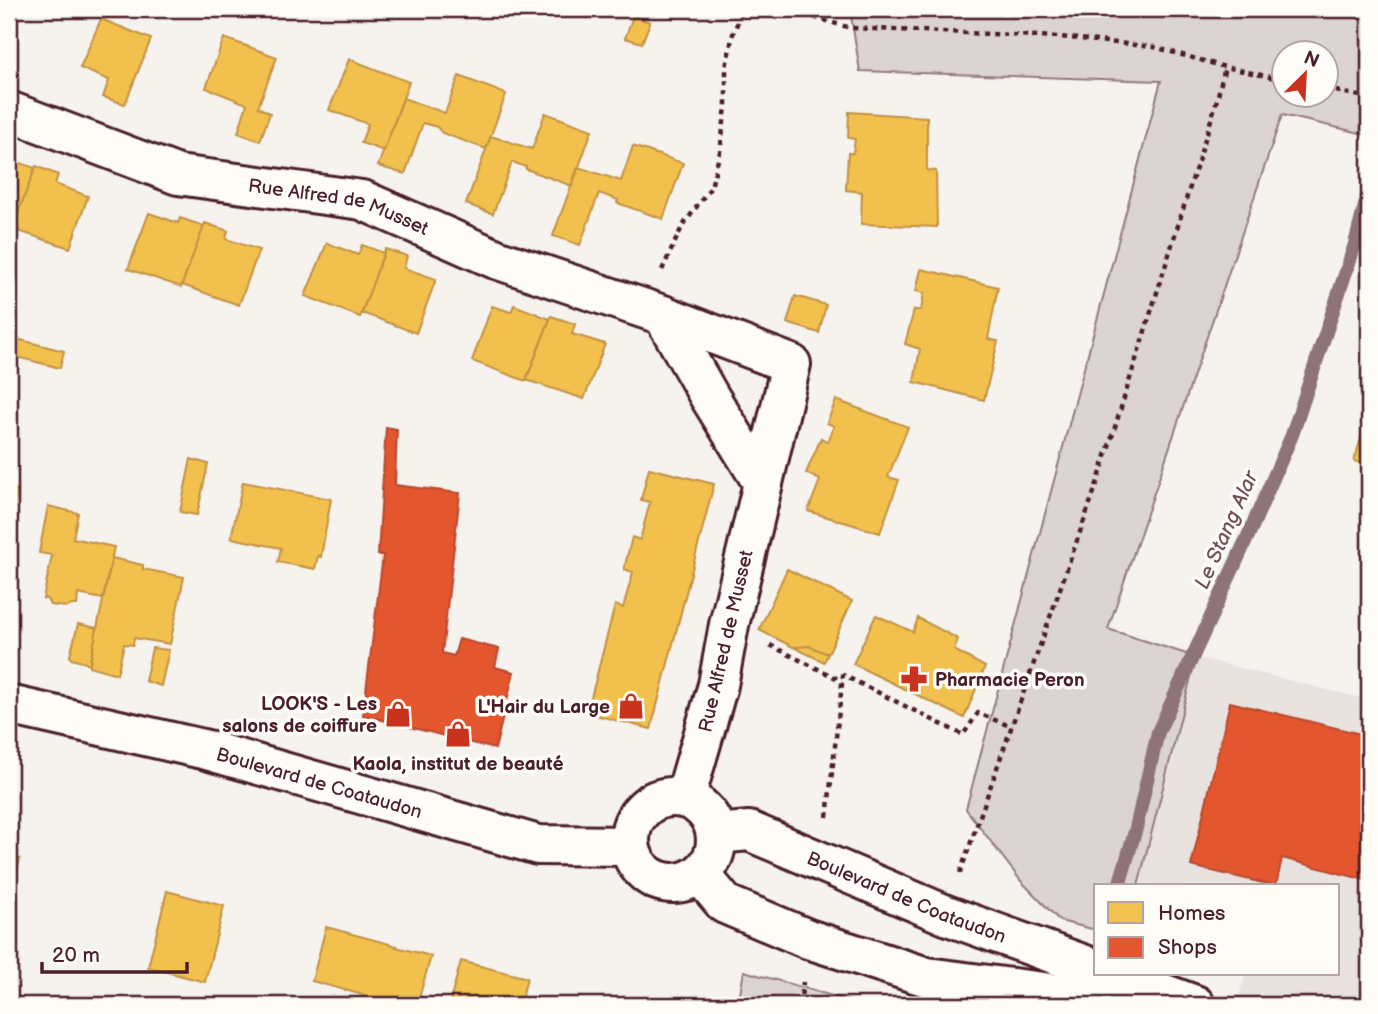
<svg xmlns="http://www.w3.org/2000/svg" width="1378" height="1014" font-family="'Balsamiq Sans',sans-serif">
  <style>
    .built { fill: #e9e3e0 }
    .green { fill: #dcd4d2; stroke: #937a7e; stroke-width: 2; fill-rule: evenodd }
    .homes { fill: #f2c14e; stroke: #c09044; stroke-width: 2 }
    .shops { fill: #e4572e; stroke: #b6462d; stroke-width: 2 }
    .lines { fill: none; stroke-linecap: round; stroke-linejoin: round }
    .stream { stroke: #8e7378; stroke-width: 14 }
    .minor-casing { stroke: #4a1f2b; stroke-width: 44 }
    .secondary-casing { stroke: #4a1f2b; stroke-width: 44 }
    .path { stroke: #4a1f2b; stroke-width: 4.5; stroke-dasharray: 5 5; stroke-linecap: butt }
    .minor { stroke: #fdfcf7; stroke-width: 38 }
    .secondary { stroke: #fdfcf7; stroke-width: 38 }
    .labels { text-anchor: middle; stroke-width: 7; stroke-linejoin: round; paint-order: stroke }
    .street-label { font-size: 19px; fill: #4a1f2b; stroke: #fdfcf7 }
    .poi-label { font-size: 19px; font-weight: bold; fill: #4a1f2b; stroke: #fdfcf7; text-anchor: end }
    .water-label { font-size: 21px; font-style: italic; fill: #725058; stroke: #fdfcf7 }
  </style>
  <rect width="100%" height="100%" fill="#f6f3ef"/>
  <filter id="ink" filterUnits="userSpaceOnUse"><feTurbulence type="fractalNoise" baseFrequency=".0143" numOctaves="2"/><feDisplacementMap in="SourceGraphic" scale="14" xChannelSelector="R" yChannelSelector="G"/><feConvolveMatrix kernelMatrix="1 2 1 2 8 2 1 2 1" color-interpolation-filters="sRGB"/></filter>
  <g filter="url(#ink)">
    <!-- built -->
    <path class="built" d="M1196,657L1369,700V1005H1237L1245,974H1338V886H1138Z"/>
    <!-- green -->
    <path class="green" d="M938,9H1369V135L1282,115L1108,629L1196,657L1138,886H1096V930L1060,921L1021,881L966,809L1161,81L860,71L850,10ZM1284,52H1326V94H1284Z
      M744,971L864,1005H738Z"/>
    <!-- homes -->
    <path class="homes" d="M633,16L650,22L642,43L625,38Z
      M101,19L151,39L125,104L103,97L109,80L80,68Z
      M224,38L277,57L258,107L270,113L260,141L238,133L247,104L206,88Z
      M349,59L409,82L384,151L361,143L368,124L329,110Z
      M459,76L506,94L486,149L442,133L437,127L423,123L405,174L378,166L403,98L445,113Z
      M849,112L927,117V170L936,171L937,227L861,224L862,192L846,190L848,153H853L855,139L848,138Z
      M545,113L592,130L572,186L526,169V167L512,162L493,214L466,204L491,136L532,149Z
      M633,146L683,163L663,219L617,203L618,200L599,193L580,245L553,236L578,167L621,181Z
      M15,161L35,168L11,232L9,231V169L11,170Z
      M36,166L58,175L55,184L88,196L70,248L12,229Z
      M149,213L178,223L180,218L204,226L181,287L128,269Z
      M205,223L228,231L226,239L259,250L239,305L182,285Z
      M327,243L358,255L362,245L384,253L360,317L305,296Z
      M385,249L407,256L404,268L436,279L416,333L362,313Z
      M921,269L998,287L988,339L998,341L984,400L914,382L920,349L905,344L914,310H921L924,293L916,291Z
      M795,296L826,305L819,333L787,323Z
      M514,305L550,319L526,381L472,361L492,306L511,312Z
      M551,316L575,324L572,334L605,344L584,399L526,380Z
      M9,337L64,351L60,368L9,355Z
      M836,400L908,427L888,477L899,480L880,533L808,511L820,480L806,473L821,438L828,442L834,426L827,423Z
      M1369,412V466L1354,461Z
      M191,459L208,464L197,515L180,512Z
      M649,468L714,484L651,729L587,713L615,605L623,608L633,572L624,569L632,537L640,540L650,502L641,500Z
      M243,482L331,499L321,557L318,556L315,569L278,562L281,548L231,538Z
      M9,488L18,490L9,531Z
      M48,506L78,513L73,538L114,547L103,599L78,594L77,605H72L67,607L50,605L47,599H43L52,555L39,553Z
      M112,558L143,565V569L184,577L170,644L134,638L133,645L124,644L117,674L89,666Z
      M787,569L852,601L828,654L809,646L793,647L759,630Z
      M876,615L913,632L918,618L958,639L954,650L985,667L964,718L853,664Z
      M78,624L97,628L90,664L71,659L70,656Z
      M809,646L828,654L824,662L793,647Z
      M152,648L169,650L161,686L145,681Z
      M9,856L20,859L9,902Z
      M167,891L224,906L205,982L148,967Z
      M326,927L397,946L396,947L431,956L417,1005H407L381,998V1000L312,981Z
      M461,961L527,978L520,1005H449Z"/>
    <!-- shops -->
    <path class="shops" d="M386,427L397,429L395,485L460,493L442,653L454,656L459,639L499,649L495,667L514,672L495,749L363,715L383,555H378Z
      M1230,702L1369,736V881L1282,858L1276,886L1191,866Z"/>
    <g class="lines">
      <!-- stream -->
      <path class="stream" d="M1119,886L1136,828L1158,732L1248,536L1292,435L1355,244L1369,190"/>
      <!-- minor casing -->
      <g class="minor-casing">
        <g id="minor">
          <path id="s1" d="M9,111L178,175L362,200L496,259L663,315L709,396L763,483L729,625L718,685L685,798"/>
          <path d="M663,315L791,364L763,483"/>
        </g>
      </g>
      <!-- secondary casing -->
      <g class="secondary-casing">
        <g id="secondary">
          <path id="s2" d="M9,705L207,750L538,845L630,846"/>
          <circle cx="673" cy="840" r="43"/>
          <path id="s3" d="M717,834L749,831L946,915L1096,969"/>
          <path d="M700,874L725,904L808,939L927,977L1143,1005"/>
          <path d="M1118,977L1195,1005"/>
        </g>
      </g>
      <!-- path -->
      <path class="path" d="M785,9L851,28L1060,37L1154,47L1225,67L1284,80
        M1326,89L1369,98
        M662,270L682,227L711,187L720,152L726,107V67L733,34L743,9
        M770,645L842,681
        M827,817L843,675L963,735L978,713L1012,727
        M960,873L1099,478L1215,107L1225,67
        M800,1005L803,982"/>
      <!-- minor -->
      <use href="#minor" class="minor"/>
      <!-- secondary -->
      <use href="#secondary" class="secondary"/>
    </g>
  </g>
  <!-- icons -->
  <defs>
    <g id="pharmacy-bare" transform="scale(2.1)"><path d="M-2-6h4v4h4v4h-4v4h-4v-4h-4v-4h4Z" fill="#c8321e" stroke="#fdfcf7" stroke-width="2.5" paint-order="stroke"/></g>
    <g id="shop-bare" transform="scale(2.1)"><path d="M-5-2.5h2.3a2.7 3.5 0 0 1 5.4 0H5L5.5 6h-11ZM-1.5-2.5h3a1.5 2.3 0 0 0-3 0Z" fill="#c8321e" stroke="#fdfcf7" stroke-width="2.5" paint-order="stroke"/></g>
  </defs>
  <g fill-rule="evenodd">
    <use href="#pharmacy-bare" x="914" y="679"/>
    <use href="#shop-bare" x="631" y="706"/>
    <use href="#shop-bare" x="398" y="714"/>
    <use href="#shop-bare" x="458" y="734"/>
  </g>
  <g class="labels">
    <!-- street labels -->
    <g class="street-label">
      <text dy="7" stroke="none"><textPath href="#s1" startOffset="345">Rue Alfred de Musset</textPath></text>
      <text transform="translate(725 641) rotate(-77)" y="7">Rue Alfred de Musset</text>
      <text dy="7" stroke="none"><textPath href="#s2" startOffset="320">Boulevard de Coataudon</textPath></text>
      <text dy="7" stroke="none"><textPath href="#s3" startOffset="203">Boulevard de Coataudon</textPath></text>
    </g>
    <!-- poi labels -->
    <g class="poi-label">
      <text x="935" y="686" text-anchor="start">Pharmacie Peron</text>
      <text x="377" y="710">LOOK'S - Les<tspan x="377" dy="22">salons de coiffure</tspan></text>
      <text x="610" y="713">L'Hair du Large</text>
      <text x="458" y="770" text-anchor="middle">Kaola, institut de beauté</text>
    </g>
    <!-- water labels -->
    <g class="water-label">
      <text transform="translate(1226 530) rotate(-66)" y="7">Le Stang Alar</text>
    </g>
  </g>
  <!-- margin -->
  <rect width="1378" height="1014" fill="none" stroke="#fdfcf7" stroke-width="35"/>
  <rect x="18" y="18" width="1343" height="979" fill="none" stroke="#4a1f2b" stroke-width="2.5" filter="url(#ink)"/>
  <!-- legend -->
  <rect x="1094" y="884" width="245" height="91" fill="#fdfcf7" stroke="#b5a4a5" stroke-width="2"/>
  <rect x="1108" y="902" width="35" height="21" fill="#f2c14e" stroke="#b5a4a5" stroke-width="2"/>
  <text x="1158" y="920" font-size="21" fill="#4a1f2b">Homes</text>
  <rect x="1108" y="937" width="35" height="21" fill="#e4572e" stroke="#b5a4a5" stroke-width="2"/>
  <text x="1158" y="954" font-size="21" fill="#4a1f2b">Shops</text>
  <!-- north arrow -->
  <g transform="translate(1305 74) rotate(24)"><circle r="33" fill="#fdfcf7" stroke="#b5a4a5" stroke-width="2"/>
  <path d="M0-5L12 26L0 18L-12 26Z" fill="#c8321e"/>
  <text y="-10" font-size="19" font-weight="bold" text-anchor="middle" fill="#4a1f2b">N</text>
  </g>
  <!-- scale -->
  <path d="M42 962v10h145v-10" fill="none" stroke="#4a1f2b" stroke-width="3.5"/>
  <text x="52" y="962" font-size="21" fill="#4a1f2b" stroke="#fdfcf7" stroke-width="5" paint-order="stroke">20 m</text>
</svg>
